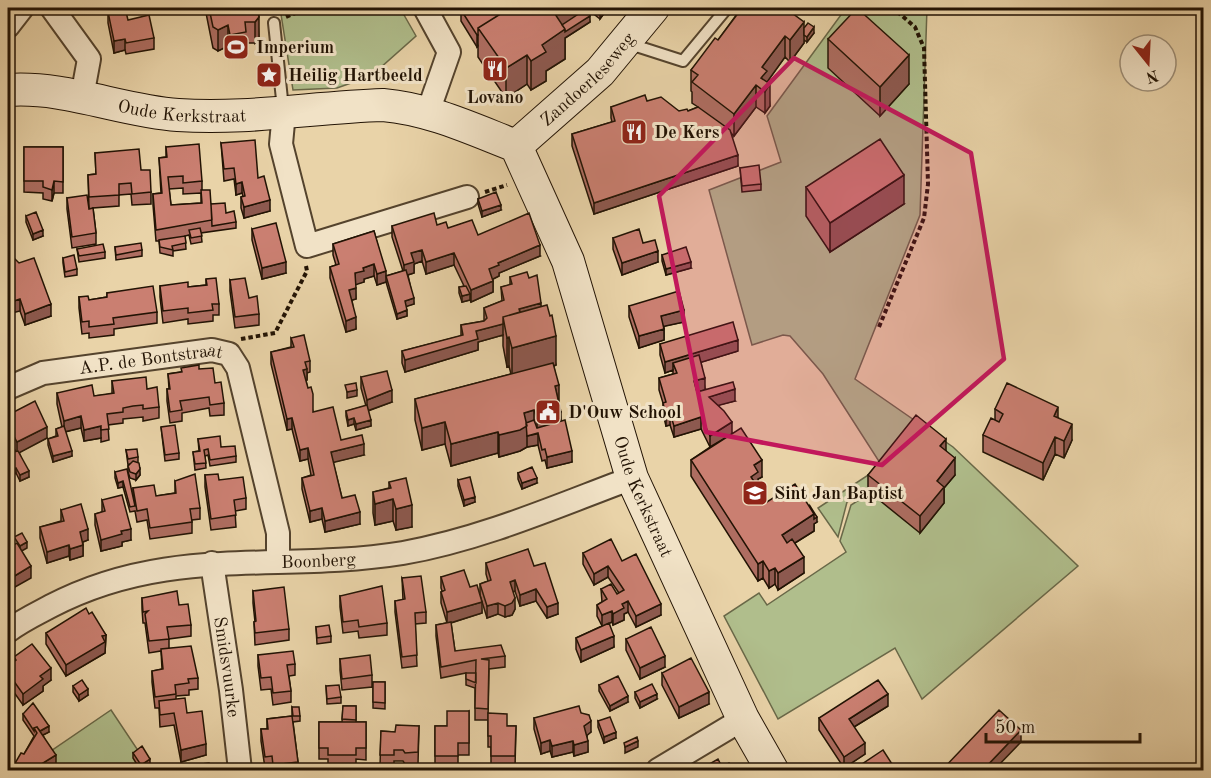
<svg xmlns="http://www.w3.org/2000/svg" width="1211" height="778" font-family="'Old Standard TT',serif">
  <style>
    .green { fill: #b0be8c; stroke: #696848; stroke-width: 1.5 }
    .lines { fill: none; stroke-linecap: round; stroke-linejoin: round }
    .lane-casing { stroke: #54432d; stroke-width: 14 }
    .street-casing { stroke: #54432d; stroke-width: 26 }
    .secondary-casing { stroke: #221304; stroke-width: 34 }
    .path { stroke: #221304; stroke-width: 4; stroke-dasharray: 4.5 3; stroke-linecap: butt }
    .lane { stroke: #f1e2c6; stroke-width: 10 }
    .street { stroke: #f1e2c6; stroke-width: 22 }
    .secondary { stroke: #f1e2c6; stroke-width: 32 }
    .wall { fill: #ae6d61; stroke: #221304; stroke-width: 1.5; fill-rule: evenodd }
    .shaded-wall { fill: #8d594f; stroke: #221304; stroke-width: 1.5 }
    .building { fill: #ca7f71; stroke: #221304; stroke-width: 1.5 }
    .marked { fill: #c2185b; fill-opacity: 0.2; stroke: #c2185b; stroke-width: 4.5; stroke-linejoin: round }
    .labels { text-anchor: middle; stroke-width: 6; stroke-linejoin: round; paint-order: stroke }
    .poi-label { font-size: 18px; font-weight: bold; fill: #221304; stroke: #f1e2c6; text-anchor: start }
    .street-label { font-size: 18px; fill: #221304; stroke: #f1e2c6 }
  </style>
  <rect width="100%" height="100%" fill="#e9d3a8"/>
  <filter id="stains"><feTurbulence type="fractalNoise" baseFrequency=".00333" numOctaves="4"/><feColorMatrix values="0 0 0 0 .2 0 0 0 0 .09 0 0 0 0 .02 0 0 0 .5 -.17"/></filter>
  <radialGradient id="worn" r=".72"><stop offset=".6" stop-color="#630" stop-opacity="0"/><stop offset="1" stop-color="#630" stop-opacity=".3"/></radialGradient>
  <!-- green -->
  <path class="green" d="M280,8H400L416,36L371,76L337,88L293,90Z
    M846,8H927L920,215L855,379L953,447L1078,566L922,699L895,648L778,719L724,616L759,593L767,605L846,552L840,541L851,505L892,479L890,476L847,502L838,537L818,508L882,466L823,374L790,336L783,335L752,345L709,190L781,162L767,116Z
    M111,710L151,770H23Z"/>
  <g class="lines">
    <!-- lane casing -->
    <g class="lane-casing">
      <path id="lane" d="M274,23L283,109
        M627,43L683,61L727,8"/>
    </g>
    <!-- street casing -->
    <g class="street-casing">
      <g id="street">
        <path d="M52,8L89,59L82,97"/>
        <path d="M425,8L449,52L428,112"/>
        <path d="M8,26L22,8"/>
        <path d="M284,112L281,144L307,246L467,197"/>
        <path id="s1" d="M8,388L43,373L212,350L229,354L238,368L278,533V560"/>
        <path id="s2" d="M212,563L231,690L240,770"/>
        <path id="s3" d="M8,631C21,621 36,614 51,606C170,544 279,573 403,553C482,539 557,506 632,478"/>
        <path d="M658,770L743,719"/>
      </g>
    </g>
    <!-- secondary casing -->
    <g class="secondary-casing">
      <g id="secondary">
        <path id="s4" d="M8,90C66,86 121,111 178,115C246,120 315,107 383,105C430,109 472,129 516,146L568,261L632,478L743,719L772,770"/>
        <path id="s5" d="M516,146L600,72L653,8"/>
      </g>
    </g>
    <!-- path -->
    <path class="path" d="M343,8L388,13
      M286,17L307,8
      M485,192L507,185
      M879,327L924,218L928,184L924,48L915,27L893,8
      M241,339L275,333L307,271L306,266"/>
    <!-- lane -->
    <use href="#lane" class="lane"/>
    <!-- street -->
    <use href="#street" class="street"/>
    <!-- secondary -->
    <use href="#secondary" class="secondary"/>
  </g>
  <!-- wall -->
  <path class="wall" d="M205,8H257L259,38L255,43H246V53L230,56L228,46L218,51L213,48Z
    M458,8H586L590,22L565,38V59L546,71V81L531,90L527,84L506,98L478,57V46L477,47L461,21V12Z
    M586,8H608L600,19Z
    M740,8H785L804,28L814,33L807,42L804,40V43L790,62L785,57L767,82L770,106L765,113L756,107L734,136L731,133L738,166L594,214L572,146V134L612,122L611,118V107L647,101L679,111H688L698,107L692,103V92L691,91V70L718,40L740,10Z
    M108,12L128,20L154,38V49L126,54L125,50L114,53L108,23Z
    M828,39L909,84L880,116L828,68Z
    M221,143L258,178L270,211L244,218L241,208V197L243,196L242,193L236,195L234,179L224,181Z
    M24,147H63V193H54L52,201L43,199V193L24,192Z
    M166,147L202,181V190L211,204L226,213L236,222V228L201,233L202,242L191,244L189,235L185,236L186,249L173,251V256L160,253L159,241H156L153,205V194L161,193L159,158L166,157ZM183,188V194L201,193V203L171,205L169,189Z
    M95,153L141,170L151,192V204L132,205L131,194L119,195V206L93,208L96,233V244L72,248L67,209V198L89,209L88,175L96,174Z
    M740,168L761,184V190L742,192Z
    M806,187L904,204L830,252L806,216Z
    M478,199L501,210L482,217L478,204Z
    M26,216L43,236L33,240L26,222Z
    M437,225L478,235L540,256L499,273V276L493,279V292L471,302L470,300L462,302L459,293V287L464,286L454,265L426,274L422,261L414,264V273L408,275L414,304L406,306L407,316L397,319L386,282L377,285L374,276L364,279V282L355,284L356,299L352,300L356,329L346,332L330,278V267L336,265L333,255V244L374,231L386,276L403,271L392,237V226Z
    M252,229L286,273L262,279L252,240Z
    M613,238L643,243L658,262L622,275L613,249Z
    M115,247L142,250V256L116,260Z
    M77,249L105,252V258L79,262Z
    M662,255L691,268L666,275L662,261Z
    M8,257L51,316L25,325L20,311Z
    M63,258L77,269V275L65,277L63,263Z
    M510,277L529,278L541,306L556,365L554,366L561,421L572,462L547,468L545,460L542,461L538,445L527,447L520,451L499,457L498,453L451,466L445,444L422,450L415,420V399L511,374L509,366L507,367L503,346V335L478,342V350L405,372L402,363V351L461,336V325L484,321V308L502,301L501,287L510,285Z
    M206,279L219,304V315H213V321L188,324V319L163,323L160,297V286L188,287L206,285Z
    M230,280L259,314V325L235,328L230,291Z
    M107,293L157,312V323L114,329V335L89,338V333L82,334L79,308V297L89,300L107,297Z
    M629,306L684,322L664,326V340L639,348L629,317Z
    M291,338L310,361V372L307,373V380L306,381L313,412L341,440L364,455L333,462L342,498L360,524L325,532L322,519L310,522L302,489V478L311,475L308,459L300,461L292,429L287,430L271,364V352L291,347Z
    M660,344L738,351L701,362L705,389L735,401L718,405L732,433L762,477L758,479V488L767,502L817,522L814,524V531L795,543L804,573L778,590L775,584L769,588L763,578L758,581L691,476V460L710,447L701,429L674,437L670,425L666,426L663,414V403L659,390V378L673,374V370L665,373L660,355Z
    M199,369L215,383L224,403V415L210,416L209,408L182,413V421L170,423L167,401V389H169L168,374Z
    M361,377L392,402L368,411L371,426L356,430L354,424L348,426L346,416V411L366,406L361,388Z
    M112,381L147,389L159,407V418L143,421V417L123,419V423L108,425L109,440L101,442V438L84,441L81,428L65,432L72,456L53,462L48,445V439L56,436V429L62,427L57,404V393L94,396L112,394Z
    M995,409L1058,418L1072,440L1064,458L1055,454L1043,480L983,452V435L995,420Z
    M8,415L47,438L19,452L29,477L20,481L16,473L9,477L8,475V450L14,452H16L8,437Z
    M161,427L179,453V459L165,461Z
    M198,439L221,447L236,456V462L210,466L208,455L205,456L206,468L195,470L193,452L199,451Z
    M126,450L138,457V463L140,475L136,480L130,478L128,472V466L130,464L128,465Z
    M946,451L955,475L944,488V503L920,533L868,491V475Z
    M115,472L133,497V488L156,496L175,493V481L200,508V519L192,520V533L150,539L147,520L137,522L135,511L130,512L123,487L118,488L115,478Z
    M518,473L537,483L522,489L518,479Z
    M205,475L219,480L246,498V509L235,511L236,527L211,530L205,487Z
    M458,480L475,502L464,506L458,486Z
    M389,482L412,527L396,530L393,521L375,525L373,513V492L389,488Z
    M102,500L131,540L122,542V546L101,551L95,525V514L102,512Z
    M61,510L88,540L83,542V556L70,560L69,556L47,563L40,538V527L61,521Z
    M583,553L622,561L661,615L636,627L628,612L624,614V620L613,625L612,622L609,623L614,647L581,662L576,649V638L602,626L597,616V605L602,602L601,589L617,594L619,593L608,577L594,585L583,564Z
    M486,563L534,566L558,614L547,618L536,601L520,606L515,591L513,592L515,609L512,615L505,617L498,614L487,618L480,595L482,613L451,623L455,651L505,656V667L489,669L488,720H475V688L466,685V673L441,678L436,636V625L447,623L441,603V592L442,591L441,588V577L470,587L480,595V584L488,581L486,574Z
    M402,578L426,612V623L415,624L417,666L402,668L395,612V601L403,600Z
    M253,591L289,629V640L255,645L254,622H255L253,603Z
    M340,596L387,623V635L359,638L358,631L343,633L340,607Z
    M142,598L179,605L191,625V636L169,639V648L198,678V689L189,690V695L176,696V699L187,713L206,755L181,762L174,725L160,727L159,708H155L152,682V671L162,669L161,651L149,653L145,623H143L142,609Z
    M89,614L106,635L105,653L66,676L46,644V633Z
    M316,627L331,636V642L317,644Z
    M626,639L665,667L640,679L626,650Z
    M258,655L295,664V675L289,676L291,691V702L273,705L271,689L261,690L258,666Z
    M14,657L51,680L43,686V691L23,705L8,684V666L14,661Z
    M340,659L372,675V687L342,690L340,670Z
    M662,673L709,704L679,718L662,685Z
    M373,682H385V709L373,708Z
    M599,685L628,702L610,711L599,691Z
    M73,686L88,695L79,701L73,692Z
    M326,686L341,697V703L327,704Z
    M635,692L657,699L640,708L635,698Z
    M343,706H356V722H366V760L356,759V767L328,766V759H319V722H342Z
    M888,706L854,727L865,754L844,768L819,730V718Z
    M292,707L300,716V721L293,722L298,762V771H272V768H265L261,741V729H267V719L292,716Z
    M1203,709V724L1202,722V710Z
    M469,711V755H458V767H435V726H447Z
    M488,713L507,726H516L515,768H491V747H488Z
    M581,713L591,732L587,735L588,752L574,756L573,752L552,757L550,751L541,754L534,729V718Z
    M23,714L49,732L43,735L56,766L49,771H14V765L24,754L34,736L23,720Z
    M598,721L616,738L604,743L598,727Z
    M419,726L418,764H405L403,761H394V767H380L381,731L395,732Z
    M133,753L150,764L141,771L133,758Z"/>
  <!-- shaded-wall -->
  <path class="shaded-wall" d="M551,8H586V15L554,36Z
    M600,8H608L600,19Z
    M590,16V22L565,38V59L546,71V81L531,90V61L542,45L565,29Z
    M259,17V38L255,43V22Z
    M804,22V43L790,62V40Z
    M228,25V46L218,51V30Z
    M814,27V33L807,42V37Z
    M477,35H478V46L477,47Z
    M785,36V57L767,82L770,84V106L765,113V92L761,89L762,67Z
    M125,39V50L114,53V41Z
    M527,55V84L506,98V68Z
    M909,55V84L880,116V87Z
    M756,85V107L734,136V114Z
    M738,155V166L594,214V203Z
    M904,175V204L830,252V223Z
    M54,181V193L52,201V190Z
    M242,182V193L236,195V184Z
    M270,200V211L244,218V207Z
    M501,205V210L482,217V211Z
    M43,230V236L33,240V234Z
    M540,245V256L499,273V276L489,281V269L498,263Z
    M422,250V261L414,264V273L404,276V265L411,253Z
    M658,251V262L622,275V263Z
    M454,253V265L426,274V262Z
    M286,262V273L262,279V268Z
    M691,262V268L666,275V269Z
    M374,264V276L364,279V282L355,285V273L363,268Z
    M386,271V282L377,285V274Z
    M493,281V292L471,302V290Z
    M356,288V299L349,301V290Z
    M470,294V300L462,302V296Z
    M414,298V304L405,307V301Z
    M20,299V311L8,314V303Z
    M541,303V314L522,319L519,309Z
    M51,304V316L25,325V314Z
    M407,310V316L397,319V314Z
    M684,310V322L661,327V316Z
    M356,317V329L346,332V321Z
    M503,324V335L478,342V350L405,372V360L476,331Z
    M664,329V340L639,348V336Z
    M556,336V365L512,378V348Z
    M509,337V366L507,367V338Z
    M738,340V351L676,370L673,363V370L665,373V362Z
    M307,369V380L303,381V370Z
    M705,378V390L694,393V381Z
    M559,385V406L555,386Z
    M735,389V401L709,408V397Z
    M357,390V396L347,398V392Z
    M392,390V402L367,411V400Z
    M1058,407V424L1054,416Z
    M534,410V432L527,434V447L520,451L499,457V435L524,413Z
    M561,412V433H538V445L527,447V436L537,434V418Z
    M670,413V425L666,426V415Z
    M81,416V428L64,432V421Z
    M701,417V429L674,437V426Z
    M292,418V429L287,430V419Z
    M354,418V424L348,426V420Z
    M371,420V426L356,430V424Z
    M445,422V444L422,450V428Z
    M732,422V434L710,447V436Z
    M1072,424V440L1064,458V441Z
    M101,426V438L84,441V430Z
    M47,427V438L17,454V442Z
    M498,432V453L451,466V444Z
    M1055,437V454L1043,480V463Z
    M946,439V456L940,446Z
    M364,444V455L331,463V452Z
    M308,448V459L300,461V450Z
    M72,451V456L53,462V456Z
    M572,451V462L547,468V457Z
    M955,458V475L944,488V503L920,533V516L937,481Z
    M762,460V477L758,479V489L751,477L754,465Z
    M16,468V473L9,477V471Z
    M140,469V475L136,480V474Z
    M29,471V477L20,481V475Z
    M537,478V483L522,489V483Z
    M123,481V487L118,488V483Z
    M475,497V502L464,506V500Z
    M393,499V521L375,525V504Z
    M412,505V527L396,530V509Z
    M322,508V519L310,522V511Z
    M360,512V524L325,532V521Z
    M814,514L817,517V522L814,524V531L782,551V535Z
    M13,517V522L8,526V520Z
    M88,529V540L80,543V532Z
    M131,529V540L122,542V546L101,551V540L121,531Z
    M27,542V548L20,552V546Z
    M69,545V556L47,563V552Z
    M83,545V556L70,560V549Z
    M804,557V573L778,590V573Z
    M763,561V578L758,581V564Z
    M31,566V578L8,591V580Z
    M608,566V577L594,585V574Z
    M775,568V584L769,588V571Z
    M515,580V591L510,593V582Z
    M536,589V601L520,606V595Z
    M515,598V609L512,615L505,617V606Z
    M628,601V612L624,614V620L613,625V614L622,604Z
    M482,602V613L447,624V612Z
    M498,603V614L487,618V606Z
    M558,603V614L547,618V607Z
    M661,604V615L636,627V616Z
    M612,611V622L602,627V615Z
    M106,635L105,653L66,676V665L102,636Z
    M614,636V647L581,662V650Z
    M665,656V667L640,679V668Z
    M51,668V680L43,686V691L23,705V694L40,676Z
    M88,689V695L79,701V695Z
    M709,692V704L679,718V707Z
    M657,694V699L640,708V702Z
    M888,694V706L849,730V719Z
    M628,696V702L610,711V706Z
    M591,721V732L584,738V726Z
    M49,726V732L37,738V733Z
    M1021,730V742L993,771H982Z
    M616,732V738L604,743V737Z
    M550,740V751L541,754V743Z
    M573,741V752L552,757V746Z
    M588,741V752L574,756V745Z
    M638,741V747L625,753V747Z
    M865,743V754L844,768V757Z
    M206,744V755L181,762V750Z
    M56,755V766L49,771H30Z
    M150,759V764L141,771V765Z
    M892,764V771H887V767Z"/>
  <!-- building -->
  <path class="building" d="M125,8L128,20L149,15L154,38L126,43L125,39L114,41L108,12Z
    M209,8H257L259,17L255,22H245L246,32L230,35L228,25L218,30L213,27Z
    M465,8H510L478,28V35H477L461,10Z
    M510,8H552H551L565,29L542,45L546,52L531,61L527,55L506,68L478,28Z
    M742,8H785L804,22L790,40L785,36L762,67L767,71L761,78L770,84L765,92L756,85L734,114L692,82L698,75L691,70L715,38L718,40Z
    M857,8L909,55L880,87L828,39Z
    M586,9L590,16L565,32V29L562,25Z
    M808,23L814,27L807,37L804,35V28Z
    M645,95L647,101L661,97L679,111L687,109L688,111L698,107L730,130L738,155L594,203L572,134L615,121L611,107Z
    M880,139L904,175L830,223L806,187Z
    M255,140L258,178L264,176L270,200L244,207L241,197L245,196L242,182L236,184L234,168L224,169L221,143Z
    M199,144L202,181L183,183V176L168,177L171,205L202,203L201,190H210L212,220L156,230L153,194L162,193L159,158L167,157L166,147Z
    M24,147H63V182L54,181L52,190L43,187V181H24Z
    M139,149L141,170H150L151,192L132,194L131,183L119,184V195L89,197L88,175L96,174L95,153Z
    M759,165L761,184L742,186L740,168Z
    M496,192L501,205L482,211L478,199Z
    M87,195L89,209L93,208L96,233L72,237L67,198Z
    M225,203L226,213L234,211L236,222L212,226L211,204Z
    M36,212L43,230L33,234L26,216Z
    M434,213L437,225L446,222L448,228L472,220L478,235L529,213L540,245L498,263L499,265L489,269L493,281L471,290L454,253L426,262L422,250L411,253L414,262L404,265L392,226Z
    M276,223L286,262L262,268L252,229Z
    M200,228L202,236L191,238L189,230Z
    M639,229L643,243L655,240L658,251L622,263L613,238Z
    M374,231L386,271L377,274L374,264L363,268L364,271L355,273L356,288L349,290L356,317L346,321L330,267L339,264L333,244Z
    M185,236L186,243L172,246L173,250L160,247L159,240Z
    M141,243L142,250L116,255L115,247Z
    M103,244L105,252L79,256L77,249Z
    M686,247L691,262L666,269L662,255Z
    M11,255L19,263L34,258L51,304L25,314L20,299L8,303V257Z
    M74,255L77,269L65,272L63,258Z
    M406,270L414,298L405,301L407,310L397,314L386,276Z
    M527,272L529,278L537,275L541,303L519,309L520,312L503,317V324L476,331L478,339L405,360L402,351L463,335L461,325L484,321L487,318L484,308L504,300L501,287L512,284L510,277Z
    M216,278L219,304H212L213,310L188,313V308L163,311L160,286L188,282V287L207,285L206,279Z
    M245,278L249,298L257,296L259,314L235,317L230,280Z
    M153,286L157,312L113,318L114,324L89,327V321L82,322L79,297L88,296L89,300L107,297V293Z
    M466,286L470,294L462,296L459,287Z
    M679,291L684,310L661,316L664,329L639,336L629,306Z
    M547,305L550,316L552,315L556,336L512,348L509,337L507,338L503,317Z
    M733,322L738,340L665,362L660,344Z
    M304,335L310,361L305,362L307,369L303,370L308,388L311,387L313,394V412L333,407L341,440L362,435L364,444L331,452L342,498L355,495L360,512L325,521L322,508L310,511L302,478L314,475L308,448L300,450L292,418L287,419L271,352L294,347L291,338Z
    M699,355L705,378L694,381L697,392L733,382L735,389L709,397L724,411L732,422L710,436L701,417L674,426L670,413L666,415L663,403L666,402L659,378L677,373L673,363Z
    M553,363L559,385L555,386L561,412L537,418L534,410L524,413L527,426L520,430L499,435L498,432L451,444L445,422L422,428L415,399Z
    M199,365V369L213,368L215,383L221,382L224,403L210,405L209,397L180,401L182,410L170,412L167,389H170L168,374L182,372L181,368Z
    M387,371L392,390L367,400L361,377Z
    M146,377L147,389L157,387L159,407L143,409V405L133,406L123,408V412L107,414L109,429L101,430V426L84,430L81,416L64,421L57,393L92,385L94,396L114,393L112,381Z
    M356,383L357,390L347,392L345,385Z
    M1007,383L1058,407L1054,416L1072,424L1064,441L1055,437L1043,463L983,435L991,418L999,422L1003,414L995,409Z
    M35,401L47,427L17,442L8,425V415Z
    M367,405L371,420L356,424L354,418L348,420L346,411Z
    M916,415L946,439L940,446L955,458L937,481L944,487L920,516L868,475Z
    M534,420L537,428L565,420L572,451L547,457L545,449L542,450L538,433L527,436L526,423Z
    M175,425L179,453L165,455L161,427Z
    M64,426L72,451L53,456L48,439L58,436L56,429Z
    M741,428L762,460L754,465L758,472L751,477L767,502L795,484L814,514L782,535L787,543L792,539L804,557L778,573L775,568L769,571L763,561L758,564L691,460Z
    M220,436L221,447L235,446L236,456L210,460L208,449L204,450L206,463L195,464L193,452L200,451L198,439Z
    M12,448L14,452L18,451L29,471L20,475L16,468L9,471L8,469V456L9,455L8,450Z
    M137,449L138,457L128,459L126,450Z
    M133,461L139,463L140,469L136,474L130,472L128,466Z
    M532,467L537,478L522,483L518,473Z
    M127,469L135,506L130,507L123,481L118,483L115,472Z
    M195,474L200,508L190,509L192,522L150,528L147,509L137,511L133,488L154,485L156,496L176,493L175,481Z
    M218,474L219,480L243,477L246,498L234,500L236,515L211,519L205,475Z
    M470,477L475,497L464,500L458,480Z
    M406,478L412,505L396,509L393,499L375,504L373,492L391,488L389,482Z
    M122,495L131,529L121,531L122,534L101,540L95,514L105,511L102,500Z
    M81,504L88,529L80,532L83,545L70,549L69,545L47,552L40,527L64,521L61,510Z
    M810,506L817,517L814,519V514L810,507Z
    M8,508L13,517L8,520Z
    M22,533L27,542L20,546L14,537Z
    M611,539L622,561L636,554L661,604L636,616L628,601L622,604L624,608L613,614L612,611L602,615L597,605L607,599L601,589L611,584L617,594L624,590L608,566L594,574L583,553Z
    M17,543L31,566L8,580V548Z
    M528,549L534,566L545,563L558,603L547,607L536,589L520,595L515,580L510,582L515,598L512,603L505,606L498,603L487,606L480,584L491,580L486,563Z
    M464,570L470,587L477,585L482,602L447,612L441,592L445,590L441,577Z
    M421,576L426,612L415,613L417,655L402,657L395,601L405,599L402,578Z
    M382,586L387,623L359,627L358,620L343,622L340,596Z
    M284,587L289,629L255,633L254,622L256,621L253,591Z
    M177,591L179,605L188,604L191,625L167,627L169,639L149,641L145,614L148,611L143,612L142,598Z
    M86,608L89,614L92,612L106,635L102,636L105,642L66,665L46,633Z
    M451,622L455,651L501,645L505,656L481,659L489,660L488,709L475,708L476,660L441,667L436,625Z
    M609,623L614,636L581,650L576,638Z
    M329,625L331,636L317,638L316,627Z
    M651,627L665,656L640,668L626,639Z
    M32,644L51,668L40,676L43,679L23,694L8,673V666L16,660L14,657Z
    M191,646L198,678L188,679L189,683L175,685L176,694L155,697L152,671L163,669L161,649Z
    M293,651L295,664L287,665L291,691L273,693L271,677L261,678L258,655Z
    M370,655L372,675L342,679L340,659Z
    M691,658L709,692L679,707L662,673Z
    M466,673H476V683L466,679Z
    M618,676L628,696L610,706L599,685Z
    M82,680L88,689L79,695L73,686Z
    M878,680L888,694L849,719L865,743L844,757L819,718Z
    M373,682H385V703L373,702Z
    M652,684L657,694L640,702L635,692Z
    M339,685L341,697L327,699L326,686Z
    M185,698L187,713L202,711L206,744L181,750L174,713L160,715L159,701Z
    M33,703L49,726L40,731L37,727L34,728V731L23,714Z
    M343,706H356V720L342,719Z
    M579,706L581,713L589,715L591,721L584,726L588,741L574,745L573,741L552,746L550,740L541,743L534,718Z
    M292,707H299L300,716H293Z
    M999,710L1021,730L982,771H941Z
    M447,711H469V743H458V756H435V726H447Z
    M488,713L507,714V726H516L515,756H491V736H488Z
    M292,716L298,762L273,765L272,756L265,757L261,729H268L267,719Z
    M610,717L616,732L604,737L598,721Z
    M319,722H366V748H356V755H328V748H319Z
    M396,725L419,726L418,752L405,753L403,750H394V755H380L381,731L395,732Z
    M37,727L56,755L30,771H23L14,765L21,753L24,754L37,733L34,728Z
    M637,737L638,741L625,747L624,743Z
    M142,746L150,759L141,765L133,753Z
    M883,750L892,764L887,767L889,771H858L856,768Z
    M718,759L722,767L729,763L734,771H709L706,766Z
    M209,763L210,771H176V767Z"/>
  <!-- marked area -->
  <path class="marked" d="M794,58L971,153L1004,359L882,465L706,432L659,196Z"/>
  <!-- icons -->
  <defs>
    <g id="stadium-square" transform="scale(1.35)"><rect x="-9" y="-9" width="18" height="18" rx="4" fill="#8f2418" stroke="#f1e2c6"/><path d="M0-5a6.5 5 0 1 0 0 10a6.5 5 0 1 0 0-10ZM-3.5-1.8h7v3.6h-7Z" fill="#fff"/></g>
    <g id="restaurant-square" transform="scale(1.35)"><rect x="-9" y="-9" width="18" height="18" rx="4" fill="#8f2418" stroke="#f1e2c6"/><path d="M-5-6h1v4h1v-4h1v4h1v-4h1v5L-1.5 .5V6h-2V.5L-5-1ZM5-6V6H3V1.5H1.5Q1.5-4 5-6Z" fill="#fff"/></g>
    <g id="sight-square" transform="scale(1.35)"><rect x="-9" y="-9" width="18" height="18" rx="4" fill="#8f2418" stroke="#f1e2c6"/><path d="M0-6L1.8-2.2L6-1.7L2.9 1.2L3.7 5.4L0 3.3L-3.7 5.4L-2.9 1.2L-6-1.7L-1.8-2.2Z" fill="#fff"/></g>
    <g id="civic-square" transform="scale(1.35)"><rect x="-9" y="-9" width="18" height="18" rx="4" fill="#8f2418" stroke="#f1e2c6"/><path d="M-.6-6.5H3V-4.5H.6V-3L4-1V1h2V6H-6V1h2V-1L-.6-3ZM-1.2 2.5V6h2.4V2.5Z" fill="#fff"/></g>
    <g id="school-square" transform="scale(1.35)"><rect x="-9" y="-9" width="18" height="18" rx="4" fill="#8f2418" stroke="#f1e2c6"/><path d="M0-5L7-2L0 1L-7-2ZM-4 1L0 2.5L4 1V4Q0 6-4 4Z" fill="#fff"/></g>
  </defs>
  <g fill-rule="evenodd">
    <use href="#stadium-square" x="236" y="47"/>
    <use href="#restaurant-square" x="495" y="69"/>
    <use href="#sight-square" x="269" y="75"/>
    <use href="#restaurant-square" x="634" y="132"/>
    <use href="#civic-square" x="548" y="412"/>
    <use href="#school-square" x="755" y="493"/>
  </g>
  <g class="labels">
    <!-- poi labels -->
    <g class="poi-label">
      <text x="256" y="53">Imperium</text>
      <text x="288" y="81">Heilig Hartbeeld</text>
      <text x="495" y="103" text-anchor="middle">Lovano</text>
      <text x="654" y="138">De Kers</text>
      <text x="568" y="418">D'Ouw School</text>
      <text x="774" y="499">Sint Jan Baptist</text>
    </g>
    <!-- street labels -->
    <g class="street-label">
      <text dy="6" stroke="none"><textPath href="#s5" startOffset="98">Zandoerleseweg</textPath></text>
      <text dy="6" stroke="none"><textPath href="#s4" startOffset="176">Oude Kerkstraat</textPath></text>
      <text dy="6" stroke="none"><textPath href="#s1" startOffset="147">A.P. de Bontstraat</textPath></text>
      <text dy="6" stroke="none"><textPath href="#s4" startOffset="891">Oude Kerkstraat</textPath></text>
      <text dy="6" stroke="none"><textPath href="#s3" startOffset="324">Boonberg</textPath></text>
      <text dy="6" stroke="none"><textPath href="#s2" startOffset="105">Smidsvuurke</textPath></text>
    </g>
  </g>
  <!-- margin -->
  <rect width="1211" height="778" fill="none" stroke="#e9d3a8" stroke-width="30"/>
  <rect x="9" y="9" width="1193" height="760" fill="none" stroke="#221304" stroke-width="3"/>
  <rect x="15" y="15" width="1181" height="748" fill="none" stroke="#221304" stroke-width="1.5"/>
  <!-- north arrow -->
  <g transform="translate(1148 63) rotate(162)"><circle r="28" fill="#f1e2c6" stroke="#9e8f78" stroke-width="1.5"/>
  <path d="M0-4.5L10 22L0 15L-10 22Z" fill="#8f2418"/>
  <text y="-9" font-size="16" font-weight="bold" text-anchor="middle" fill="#221304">N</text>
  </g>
  <!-- scale -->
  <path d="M986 733v9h154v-9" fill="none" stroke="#221304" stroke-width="3"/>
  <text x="995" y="733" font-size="18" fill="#221304" stroke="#f1e2c6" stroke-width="4.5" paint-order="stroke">50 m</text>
  <rect width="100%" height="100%" filter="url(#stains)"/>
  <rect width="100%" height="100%" fill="url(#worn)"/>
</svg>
